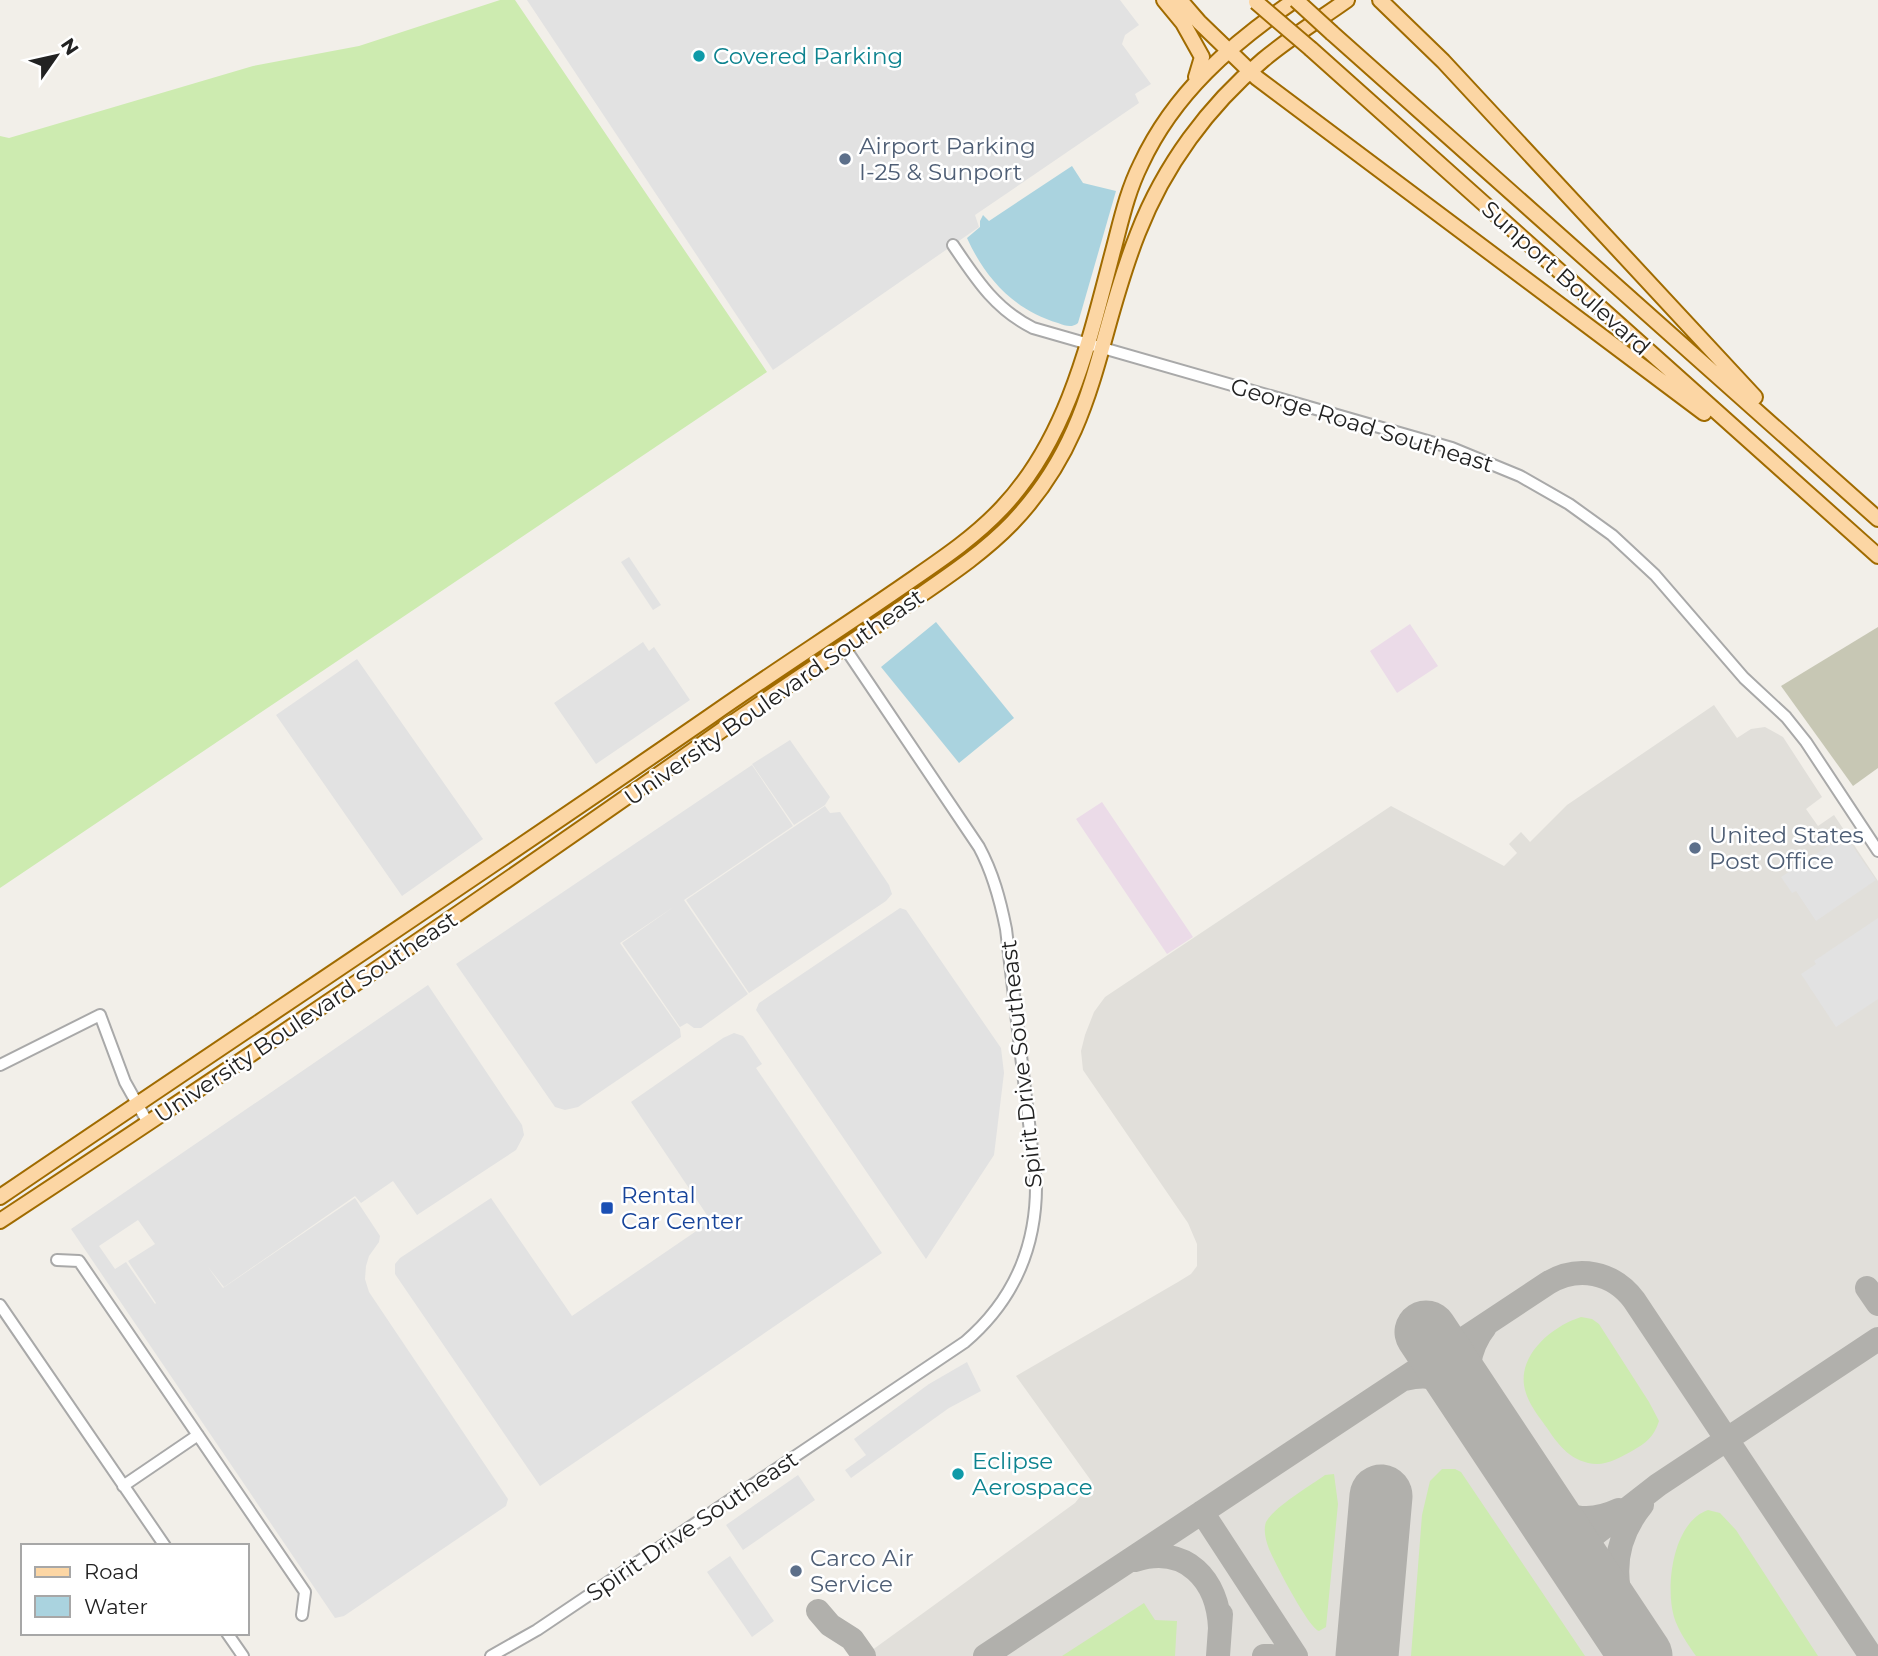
<svg xmlns="http://www.w3.org/2000/svg" width="1878" height="1656" font-family="Montserrat,sans-serif">
  <style>
    .industrial { fill: #ebdbe8 }
    .airport { fill: #e1dfda }
    .construction { fill: #c7c7b4 }
    .grass { fill: #cdebb0 }
    .parking { fill: #e2e2e2; fill-rule: evenodd }
    .water { fill: #aad3df }
    .lines { fill: none; stroke-linecap: round; stroke-linejoin: round }
    .taxiway { stroke: #b1b0ac; stroke-width: 24 }
    .runway { stroke: #b1b0ac; stroke-width: 63 }
    .minor-casing { stroke: #a9a9a9; stroke-width: 14 }
    .major-casing { stroke: #a06b00; stroke-width: 18 }
    .minor { stroke: #fff; stroke-width: 10 }
    .major { stroke: #fcd6a4; stroke-width: 14 }
    .major-bridge-casing { stroke: #a06b00; stroke-width: 18; stroke-linecap: butt }
    .major-bridge { stroke: #fcd6a4; stroke-width: 14 }
    .culture-dot { fill: #0f9aa8; stroke: #fff; stroke-width: 2.5 }
    .service-dot { fill: #5c6f8a; stroke: #fff; stroke-width: 2.5 }
    .transit-dot { fill: #1a4fb4; stroke: #fff; stroke-width: 2.5 }
    .labels { text-anchor: middle; stroke-width: 5; stroke-linejoin: round; paint-order: stroke }
    .culture-label { font-size: 23px; fill: #0d838f; stroke: #fff; text-anchor: start }
    .service-label { font-size: 23px; fill: #4e5e75; stroke: #fff; text-anchor: start }
    .street-label { font-size: 23px; fill: #222; stroke: #fff }
    .transit-label { font-size: 23px; fill: #164399; stroke: #fff; text-anchor: start }
  </style>
  <rect width="100%" height="100%" fill="#f2efe9"/>
  <!-- industrial -->
  <path class="industrial" d="M1410,624L1438,666L1397,693L1370,651Z
    M1102,802L1193,937L1167,954L1076,819Z"/>
  <!-- airport -->
  <path class="airport" d="M1714,705L1737,738L1751,729L1765,727L1783,737L1822,797L1806,809L1818,826L1834,815L1878,881V1656H864L1075,1503L1092,1482L1016,1376L1178,1282L1191,1274L1197,1266V1244L1188,1223L1083,1070L1081,1051L1085,1035L1094,1012L1105,997L1391,806L1504,866L1517,853L1509,844L1521,832L1530,842L1567,805Z"/>
  <!-- construction -->
  <path class="construction" d="M1878,627V768L1853,786L1781,686Z"/>
  <!-- grass -->
  <path class="grass" d="M500,0H515L767,372L0,888V136L9,138L253,66L359,46Z
    M1581,1317L1592,1319L1599,1324L1649,1402L1659,1421C1654,1437 1646,1443 1632,1451C1621,1457 1609,1464 1597,1464C1572,1463 1559,1446 1547,1428C1540,1418 1531,1407 1527,1396C1512,1359 1550,1327 1581,1317Z
    M1442,1469H1455L1461,1472L1585,1656H1411L1422,1515L1430,1481Z
    M1334,1474L1338,1504L1326,1627L1319,1631C1308,1627 1275,1563 1269,1549C1266,1541 1263,1530 1266,1522C1274,1507 1310,1486 1325,1475Z
    M1708,1510L1720,1513L1736,1530L1818,1656H1696C1688,1645 1678,1630 1674,1617C1665,1586 1673,1522 1708,1510Z
    M1144,1603L1155,1620L1177,1621L1175,1656H1062Z"/>
  <!-- parking -->
  <path class="parking" d="M527,0H1120L1139,25L1125,35L1122,44L1151,84L1135,94L1139,103L975,215L979,227L773,370Z
    M629,557L661,605L653,610L621,562Z
    M643,642L649,651L654,647L690,700L596,764L554,703Z
    M357,659L483,839L402,896L276,715Z
    M790,740L830,797L825,805L794,825L752,764Z
    M752,765L793,826L684,900L748,994L701,1028H694L687,1023L680,1027L622,943L675,906L620,943L680,1029L681,1037L578,1107L565,1110L555,1107L456,964Z
    M825,806L830,813L840,812L889,885L892,894L886,901L749,993L686,900Z
    M1845,835L1876,880L1816,921L1796,891L1792,893L1781,877Z
    M900,908L906,910L1001,1048L1004,1073L994,1155L926,1259L756,1010L759,1003Z
    M1878,918V999L1836,1027L1801,974L1816,964L1814,961Z
    M428,985L522,1125L524,1135L516,1150L417,1215L393,1181L361,1203L355,1196L224,1287L208,1267L223,1288L355,1198L380,1236L379,1242L369,1256L366,1266L365,1279L369,1292L508,1499L506,1506L500,1510L344,1616L335,1618L71,1229ZM138,1220L155,1244L128,1261L156,1303L155,1304L126,1262L115,1269L99,1246Z
    M734,1033L743,1036L746,1040L762,1064L756,1068L882,1253L540,1486L395,1274V1264L400,1258L491,1198L572,1316L711,1221L631,1102L723,1038Z
    M967,1362L981,1391L949,1408L851,1478L845,1470L866,1455L854,1439L929,1384Z
    M798,1475L815,1500L743,1550L726,1525Z
    M730,1556L774,1621L752,1637L707,1572Z"/>
  <!-- water -->
  <path class="water" d="M1072,166L1083,183L1116,191L1078,323C1072,328 1066,326 1058,323C1015,311 985,278 967,238L980,227V221L983,215L989,221Z
    M936,622L1014,718L959,763L881,667Z"/>
  <g class="lines">
    <!-- taxiway -->
    <path class="taxiway" d="M1867,1288L1878,1304
      M1485,1327C1469,1347 1462,1380 1474,1404C1482,1420 1494,1434 1504,1449C1532,1491 1561,1537 1619,1510
      M1405,1379C1434,1371 1453,1382 1472,1402
      M1202,1512L1296,1656
      M1572,1552L1658,1485L1878,1339
      M1135,1560C1186,1544 1218,1580 1220,1628
      M818,1611L830,1625L852,1639L864,1656
      M1633,1643C1616,1593 1605,1550 1642,1505
      M985,1656L1548,1283C1578,1265 1613,1272 1634,1300L1871,1656
      M1218,1656L1221,1614
      M1264,1656H1271"/>
    <!-- runway -->
    <path class="runway" d="M1426,1332L1641,1656
      M1367,1656L1381,1496"/>
    <!-- minor casing -->
    <g class="minor-casing">
      <path id="minor" d="M953,245C976,279 995,309 1033,328L1452,448L1520,476L1569,504L1612,535L1655,575L1744,678L1786,717L1806,742L1878,851
        M0,1065L100,1015L125,1082L148,1123
        M57,1260L79,1261L305,1592L302,1615
        M0,1305L165,1546
        M123,1486L198,1435
        M227,1633L243,1656
        M491,1656L537,1630L965,1342C1014,1300 1037,1246 1036,1182L1006,929C1000,899 993,873 979,847L845,648"/>
    </g>
    <!-- major casing -->
    <g class="major-casing">
      <path id="major" d="M1164,0L1183,23L1202,57L1196,77
        M1180,0L1199,22L1257,78L1704,413
        M1380,0L1443,61L1755,397
        M1332,33L1878,519
        M1311,49L1878,556
        M0,1197C237,1036 476,878 712,715C772,673 833,634 894,592C931,566 970,542 1002,508C1068,438 1089,342 1113,251C1121,221 1127,192 1141,164C1174,93 1231,44 1295,0
        M0,1221C243,1061 484,898 722,730C784,687 847,646 909,603C945,578 982,554 1012,523C1098,433 1095,340 1138,233C1164,166 1208,106 1263,60C1289,38 1319,20 1347,0"/>
    </g>
    <!-- minor -->
    <use href="#minor" class="minor"/>
    <!-- major -->
    <use href="#major" class="major"/>
    <!-- major-bridge casing -->
    <g class="major-bridge-casing">
      <path id="major-bridge" d="M1296,0L1332,33
        M1256,2L1311,49"/>
    </g>
    <!-- major-bridge -->
    <use href="#major-bridge" class="major-bridge"/>
  </g>
  <!-- markers -->
  <g class="culture-dot">
    <circle cx="699" cy="56" r="7"/>
    <circle cx="958" cy="1474" r="7"/>
  </g>
  <g class="service-dot">
    <circle cx="845" cy="159" r="7"/>
    <circle cx="1695" cy="848" r="7"/>
    <circle cx="796" cy="1571" r="7"/>
  </g>
  <rect class="transit-dot" x="600" y="1201" width="14" height="14" rx="3.5"/>
  <g class="labels">
    <!-- culture labels -->
    <g class="culture-label">
      <text x="713" y="64">Covered Parking</text>
      <text x="972" y="1469">Eclipse<tspan x="972" dy="26">Aerospace</tspan></text>
    </g>
    <!-- service labels -->
    <g class="service-label">
      <text x="859" y="154">Airport Parking<tspan x="859" dy="26">I-25 &amp; Sunport</tspan></text>
      <text x="1709" y="843">United States<tspan x="1709" dy="26">Post Office</tspan></text>
      <text x="810" y="1566">Carco Air<tspan x="810" dy="26">Service</tspan></text>
    </g>
    <!-- street labels -->
    <g class="street-label">
      <text transform="translate(1566 278) rotate(42)" y="8">Sunport Boulevard</text>
      <text transform="translate(1362 425) rotate(17)" y="8">George Road Southeast</text>
      <text transform="translate(774 697) rotate(-35)" y="8">University Boulevard Southeast</text>
      <text transform="translate(306 1017) rotate(-34)" y="8">University Boulevard Southeast</text>
      <text transform="translate(1021 1064) rotate(-96)" y="8">Spirit Drive Southeast</text>
      <text transform="translate(692 1526) rotate(-34)" y="8">Spirit Drive Southeast</text>
    </g>
    <!-- transit labels -->
    <g class="transit-label">
      <text x="621" y="1203">Rental<tspan x="621" dy="26">Car Center</tspan></text>
    </g>
  </g>
  <!-- legend -->
  <rect x="21" y="1544" width="228" height="91" fill="#ffffff" stroke="#a7a7a7" stroke-width="2"/>
  <rect x="35" y="1567" width="35" height="10" fill="#fcd6a4" stroke="#a7a7a7" stroke-width="2"/>
  <text x="84" y="1579" font-size="21" fill="#222222">Road</text>
  <rect x="35" y="1596" width="35" height="21" fill="#aad3df" stroke="#a7a7a7" stroke-width="2"/>
  <text x="84" y="1614" font-size="21" fill="#222222">Water</text>
  <!-- north arrow -->
  <g transform="translate(56 56) rotate(56)" stroke="#ffffff" stroke-width="5" paint-order="stroke">
  <path d="M0-5L12 26L0 18L-12 26Z" fill="#222222"/>
  <text y="-10" font-size="19" font-weight="bold" text-anchor="middle" fill="#222222">N</text>
  </g>
</svg>
